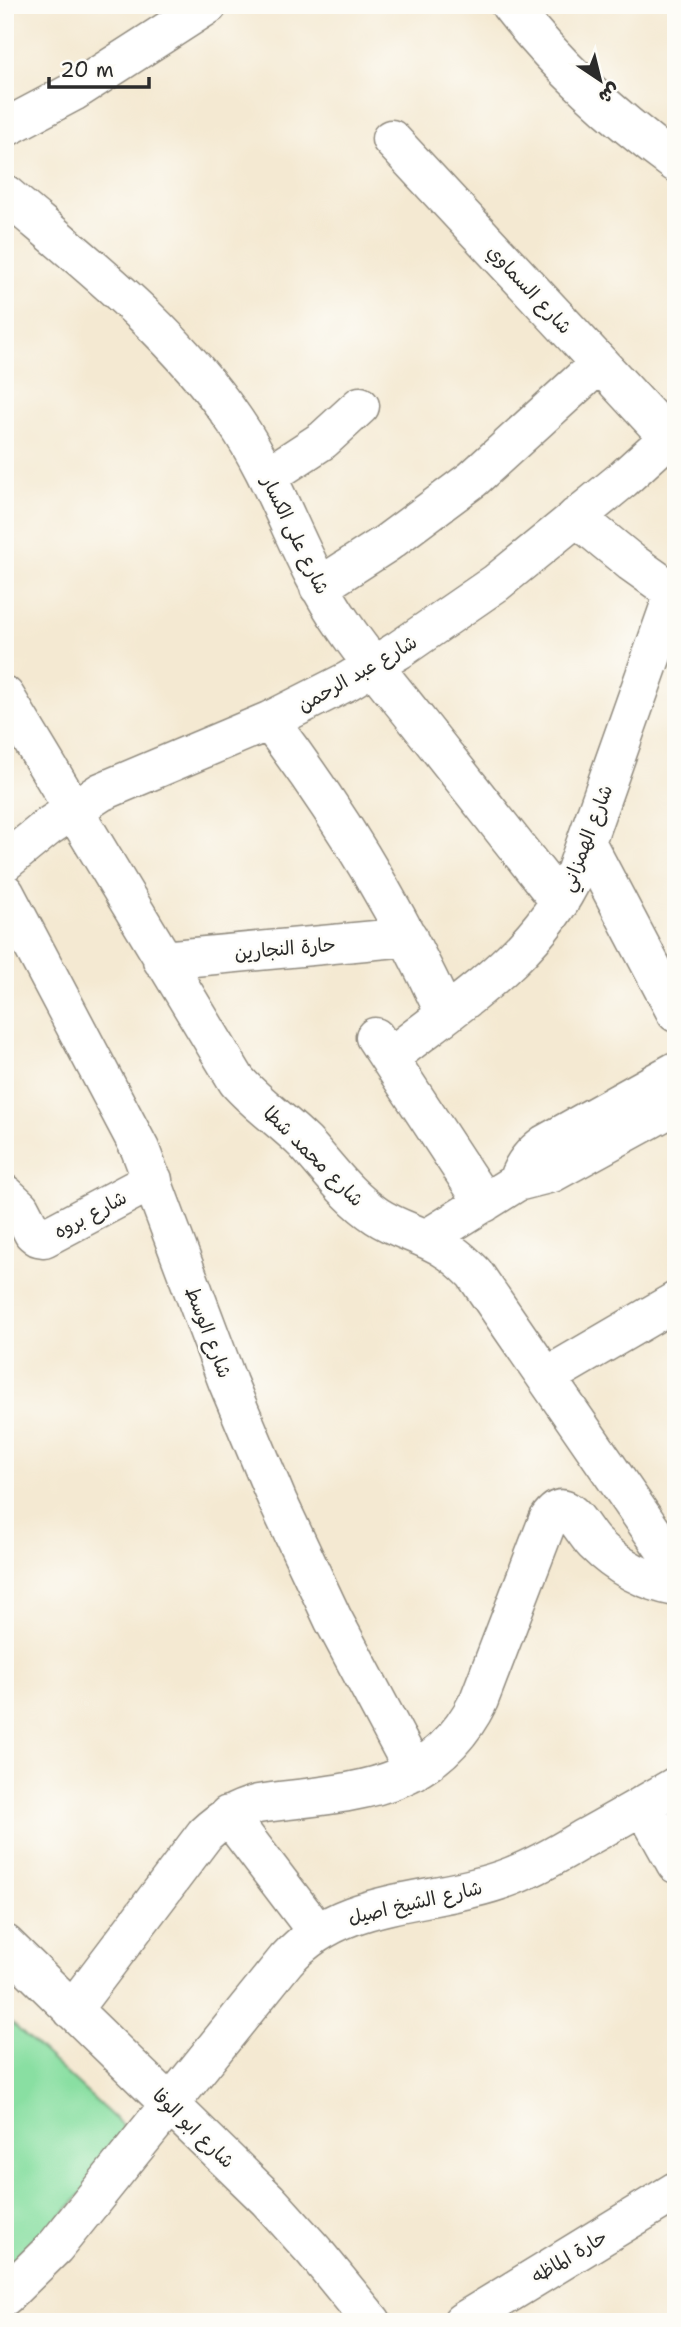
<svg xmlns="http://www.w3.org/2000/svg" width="681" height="2327" font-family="'Shantell Sans','Playpen Sans Arabic',sans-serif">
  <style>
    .green { fill: #89dfa2; stroke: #5a8566; stroke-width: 2 }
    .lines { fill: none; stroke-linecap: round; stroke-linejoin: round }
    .minor-casing { stroke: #908a7e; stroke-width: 41 }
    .minor { stroke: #fff; stroke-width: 38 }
    .labels { text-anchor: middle; stroke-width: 5; stroke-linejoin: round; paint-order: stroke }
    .street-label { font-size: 19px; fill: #2b2b2b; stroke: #fdfcf7 }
  </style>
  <rect width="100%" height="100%" fill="#fdfcf7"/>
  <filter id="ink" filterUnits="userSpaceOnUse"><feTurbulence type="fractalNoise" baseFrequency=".0143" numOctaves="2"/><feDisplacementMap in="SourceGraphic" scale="14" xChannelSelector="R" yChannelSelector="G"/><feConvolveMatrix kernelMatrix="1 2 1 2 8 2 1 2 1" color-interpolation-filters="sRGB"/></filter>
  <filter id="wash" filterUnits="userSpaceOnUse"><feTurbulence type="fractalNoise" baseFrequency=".00686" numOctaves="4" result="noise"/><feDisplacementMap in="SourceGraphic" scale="28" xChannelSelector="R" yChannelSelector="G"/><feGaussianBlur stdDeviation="1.57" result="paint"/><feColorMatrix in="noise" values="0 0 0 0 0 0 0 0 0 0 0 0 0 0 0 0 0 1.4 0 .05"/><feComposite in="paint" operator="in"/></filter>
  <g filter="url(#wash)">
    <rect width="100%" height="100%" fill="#f4e9d2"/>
    <!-- green -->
    <path class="green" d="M5,2017L136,2138L5,2274Z"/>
  </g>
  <g filter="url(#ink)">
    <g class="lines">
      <!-- minor casing -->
      <g class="minor-casing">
        <path id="minor" d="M510,5C557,66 614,118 676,163
          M5,128L73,92L208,5
          M391,139L669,438
          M5,194C87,264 173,330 235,421C279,485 299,562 344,626C367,660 394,691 419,723C466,782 513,842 560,902
          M268,476L323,440L360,406
          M576,517L631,562L676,594
          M319,587L387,543L473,479L599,364
          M5,696L237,1081C257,1104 283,1121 305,1143C329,1169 347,1196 377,1216C398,1230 424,1235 445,1249C456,1255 465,1264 474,1273L676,1566
          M269,721C339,813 397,909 445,1014
          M586,842L676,1013
          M5,862L49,826L101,792L269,721L348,681L399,650L496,583L622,480L676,431
          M5,893L140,1149L228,1383L278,1502L333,1619L414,1771
          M162,960L408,937
          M375,1037L484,1203
          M389,1058C458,1003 538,955 575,873L674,593
          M517,1182C522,1165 531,1154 545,1144L676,1071
          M5,1194L20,1208L33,1233L38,1237L44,1238L153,1180
          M426,1239L517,1182L552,1173L676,1105
          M546,1377L676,1301
          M643,1805L676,1864
          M228,1815L317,1932
          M5,1944L268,2200L314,2251L372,2322
          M72,2010L205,1834C221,1819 236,1810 258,1804C350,1791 432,1795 479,1700L548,1520C552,1514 557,1507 565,1510C574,1512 586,1535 594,1543C617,1566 644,1581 676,1587
          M5,2296L55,2247L286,1960C346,1893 433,1907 512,1876C537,1866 560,1853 583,1839C614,1822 645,1804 676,1786
          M462,2322L676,2191"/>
      </g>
      <!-- minor -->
      <use href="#minor" class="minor"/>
    </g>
  </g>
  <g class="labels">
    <!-- street labels -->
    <g class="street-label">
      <text transform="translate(530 289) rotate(47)" y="7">شارع السماوي</text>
      <text transform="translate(296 535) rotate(64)" y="7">شارع على الكسار</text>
      <text transform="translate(357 673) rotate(-30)" y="7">شارع عبد الرحمن</text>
      <text transform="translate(586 838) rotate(-69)" y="7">شارع الهمزاني</text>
      <text transform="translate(285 948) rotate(-5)" y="7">حارة النجارين</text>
      <text transform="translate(314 1156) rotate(45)" y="7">شارع محمد شطا</text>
      <text transform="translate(90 1214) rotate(-28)" y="7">شارع بروه</text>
      <text transform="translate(209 1332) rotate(69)" y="7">شارع الوسط</text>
      <text transform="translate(415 1902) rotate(-13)" y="7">شارع الشيخ اصيل</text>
      <text transform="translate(194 2128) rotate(44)" y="7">شارع ابو الوفا</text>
      <text transform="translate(569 2256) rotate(-31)" y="7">حارة الماظه</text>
    </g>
  </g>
  <!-- margin -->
  <rect width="681" height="2327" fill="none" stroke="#fdfcf7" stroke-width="28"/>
  <!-- north arrow -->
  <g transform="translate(600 80) rotate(145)" stroke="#fdfcf7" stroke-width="5" paint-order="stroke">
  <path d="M0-5L12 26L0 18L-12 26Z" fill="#2b2b2b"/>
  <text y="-10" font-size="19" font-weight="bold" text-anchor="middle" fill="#2b2b2b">ش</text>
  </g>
  <!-- scale -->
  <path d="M49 77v10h100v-10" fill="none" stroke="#2b2b2b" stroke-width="3.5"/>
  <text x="60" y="77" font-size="21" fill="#2b2b2b" stroke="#fdfcf7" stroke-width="5" paint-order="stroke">20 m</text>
</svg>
